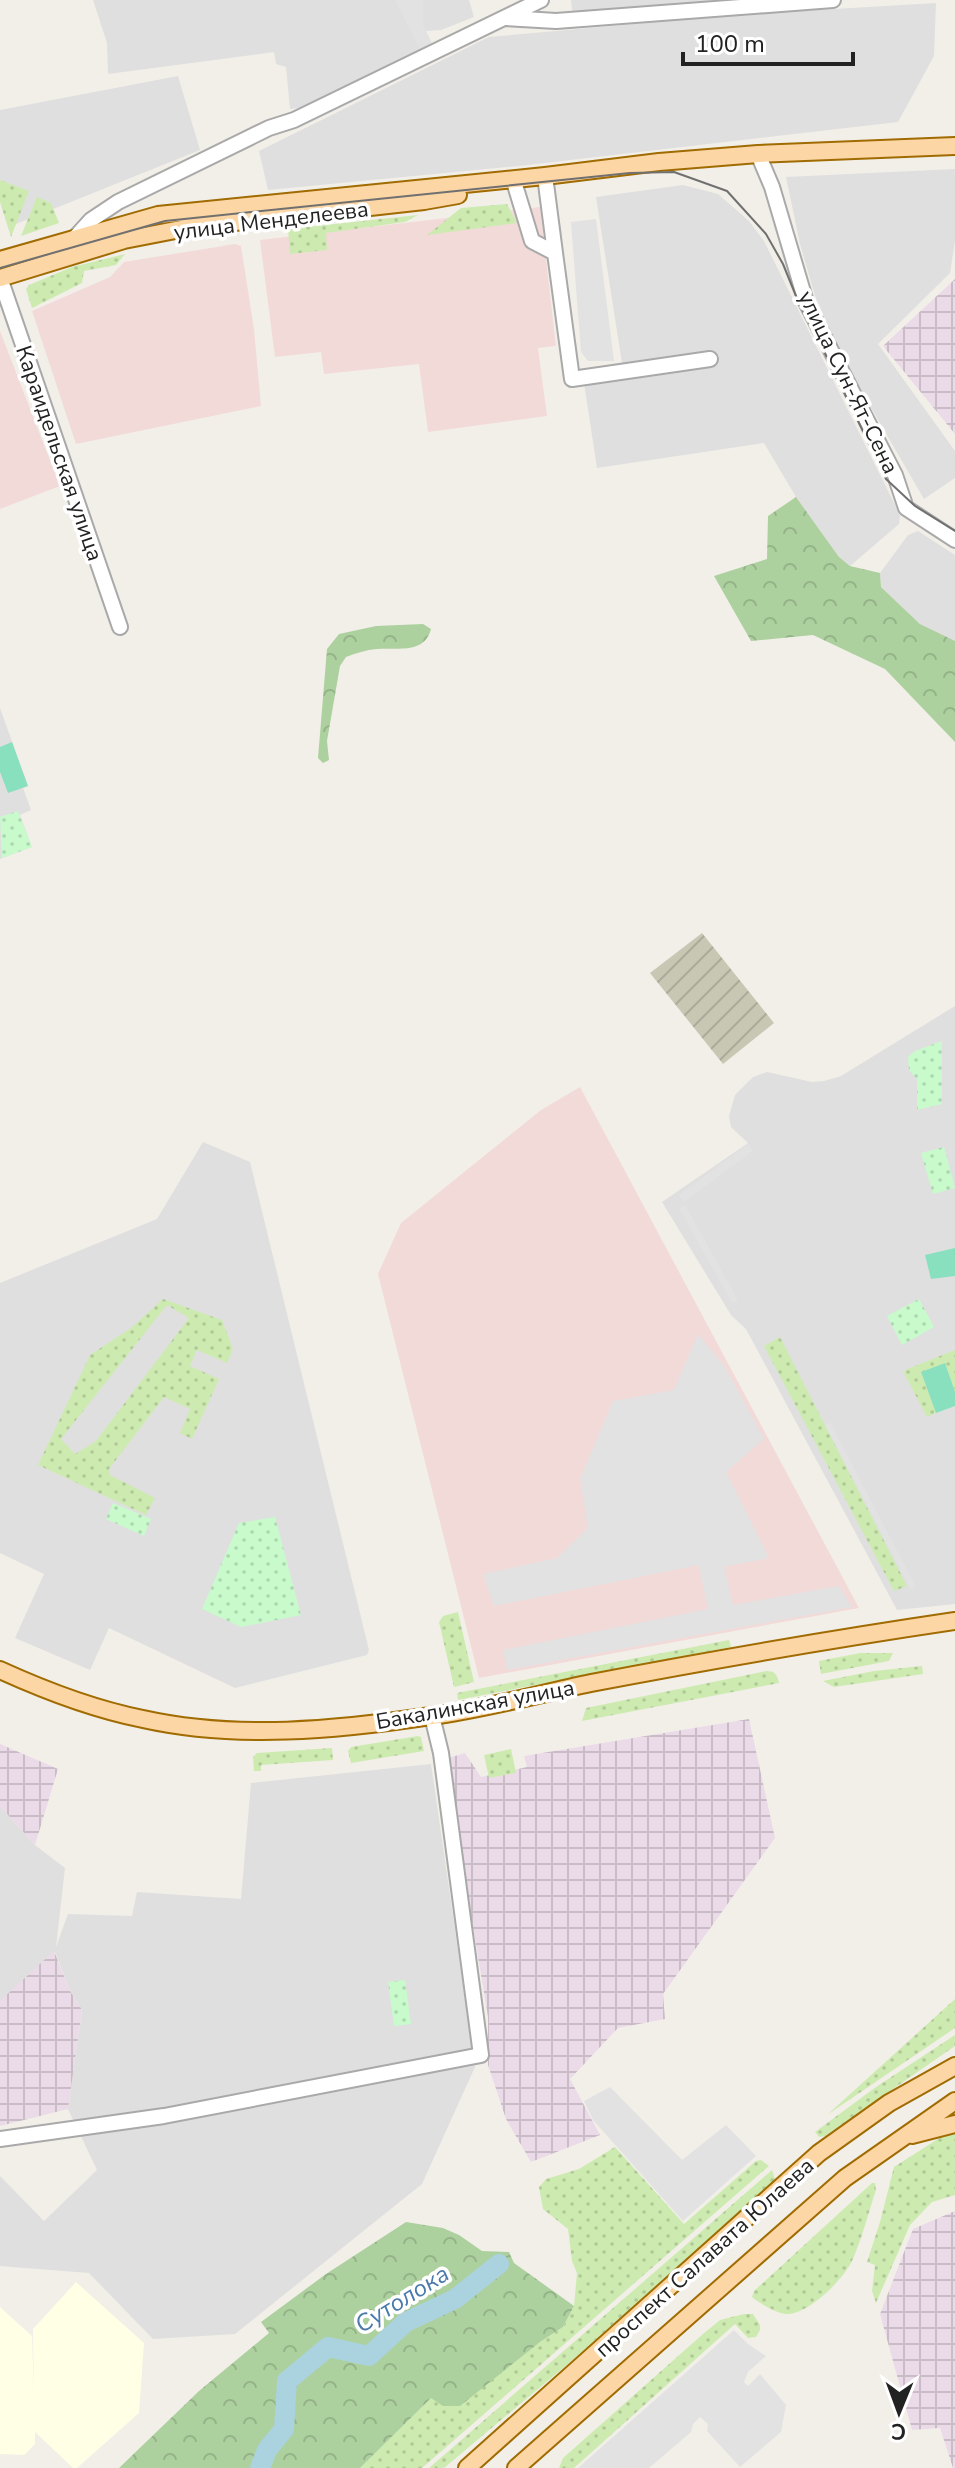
<svg xmlns="http://www.w3.org/2000/svg" width="955" height="2468" font-family="'Nunito Sans',sans-serif">
  <style>
    .residential { fill: #e0dfdf }
    .commercial { fill: #f2dad9 }
    .industrial { fill: url(#industrial-grid) }
    .education { fill: #ffffe5 }
    .construction { fill: url(#construction-furrows) }
    .grass { fill: url(#grass-dots); fill-rule: evenodd }
    .forest { fill: url(#forest-crowns) }
    .park { fill: url(#park-dots) }
    .pitch { fill: #88e0be }
    .parking { fill: #e2e2e2 }
    .lines { fill: none; stroke-linecap: round; stroke-linejoin: round }
    .river { stroke: #aad3df; stroke-width: 20 }
    .minor-casing { stroke: #a9a9a9; stroke-width: 18 }
    .major-casing { stroke: #a06b00; stroke-width: 20 }
    .minor { stroke: #fff; stroke-width: 14 }
    .major { stroke: #fcd6a4; stroke-width: 16 }
    .tram { stroke: #707070; stroke-width: 2 }
    .labels { text-anchor: middle; stroke-width: 7; stroke-linejoin: round; paint-order: stroke }
    .street-label { font-size: 22px; fill: #222; stroke: #fff }
    .water-label { font-size: 24px; font-style: italic; fill: #4a7aab; stroke: #fff }
  </style>
  <defs>
    <pattern id="industrial-grid" width="8" height="8" patternUnits="userSpaceOnUse" patternTransform="scale(2)"><rect width="8" height="8" fill="#ebdbe8"/><path d="M0 4h8M4 0v8" fill="none" stroke="#c9bcc7"/></pattern>
    <pattern id="construction-furrows" width="10" height="10" patternUnits="userSpaceOnUse" patternTransform="scale(2)"><rect width="10" height="10" fill="#c7c7b4"/><path d="M-1 1l2-2M0 10L10 0M9 11l2-2" fill="none" stroke="#abab9a"/></pattern>
    <pattern id="grass-dots" width="8" height="8" patternUnits="userSpaceOnUse" patternTransform="scale(2)"><rect width="8" height="8" fill="#cdebb0"/><path d="M2 2h.1M6 6h.1" fill="none" stroke="#b0c997" stroke-width="1.8" stroke-linecap="round"/></pattern>
    <pattern id="forest-crowns" width="20" height="18" patternUnits="userSpaceOnUse" patternTransform="scale(2)"><rect width="20" height="18" fill="#add19e"/><path d="M2 6a3 3 0 1 1 6 0M12 15a3 3 0 1 1 6 0" fill="none" stroke="#95b388"/></pattern>
    <pattern id="park-dots" width="8" height="8" patternUnits="userSpaceOnUse" patternTransform="scale(2)"><rect width="8" height="8" fill="#c8facc"/><path d="M2 2h.1M6 6h.1" fill="none" stroke="#acd6af" stroke-width="1.8" stroke-linecap="round"/></pattern>
  </defs>
  <rect width="100%" height="100%" fill="#f2efe9"/>
  <!-- residential -->
  <path class="residential" d="M93,0H469L474,17L441,30L426,31L432,44L417,57L316,106L290,109L286,67L276,64L274,52L108,74L107,43Z
    M571,0H718L573,17Z
    M936,3L934,56L898,122L519,166L268,190L259,151L489,37L748,14Z
    M178,76L200,150L16,224L0,187V110Z
    M955,169V241L950,273L878,344L955,451V478L924,499L841,356L815,296L800,244L786,177Z
    M683,185L718,194L749,221L764,241L900,515L899,524L850,566L839,557L796,497L764,443L597,468L584,383L624,376L596,197Z
    M918,531L955,555V642L920,624L881,587L880,573L908,535Z
    M0,708L28,786L23,788L31,810L20,815L32,847L0,859Z
    M955,1006V1604L897,1610L746,1329L731,1315L662,1202L748,1143L731,1127L729,1116L735,1095L753,1077L767,1072L812,1082L824,1081L841,1076Z
    M203,1142L250,1162L369,1650L367,1655L235,1688L109,1628L90,1670L15,1638L44,1574L0,1553V1283L157,1219Z
    M431,1764L475,2067L422,2184L235,2334L153,2339L89,2273L0,2266V2176L44,2221L97,2170L68,2109L82,2010L70,1991L55,1952L0,2002V1806L35,1845L65,1868L56,1947L68,1914L132,1916L137,1892L241,1899L251,1783Z"/>
  <!-- commercial -->
  <path class="commercial" d="M540,207L556,346L538,348L547,416L428,432L419,364L324,374L321,352L275,357L260,240Z
    M235,244L241,246L254,329L261,406L76,444L32,311L110,277L124,262Z
    M0,331L60,486L0,509Z
    M580,1087L859,1608L479,1678L378,1274L401,1223L541,1110Z"/>
  <!-- industrial -->
  <path class="industrial" d="M955,279V434L883,346Z
    M749,1719L775,1838L663,1994L665,2019L618,2028L570,2079L600,2135L531,2162L506,2119L488,2065V2017L445,1759L465,1753L481,1777L527,1767L524,1756Z
    M0,1744L58,1769L35,1845L0,1806Z
    M54,1951L70,1991L82,2010L68,2109L0,2126V2001Z
    M955,2211V2468H953L940,2428L912,2430L880,2314L913,2229Z"/>
  <!-- education -->
  <path class="education" d="M76,2282L144,2343L139,2413L77,2468H73L35,2432V2444L24,2455L0,2454V2307L32,2336L34,2394L33,2329Z"/>
  <!-- construction -->
  <path class="construction" d="M702,933L774,1023L723,1064L650,973Z"/>
  <!-- grass -->
  <path class="grass" d="M0,180L29,191L11,237L0,202Z
    M37,197L51,203L59,223L21,236Z
    M507,204L517,223L427,235L461,208Z
    M418,215L405,222L326,233L327,250L290,254L288,229Z
    M125,254L116,265L84,271L82,283L32,308L26,289L29,285L72,267Z
    M163,1299L222,1320L233,1349L227,1363L197,1350L190,1366L219,1379L192,1439L180,1433L190,1409L164,1397L109,1469L110,1475L155,1498L146,1515L38,1465L90,1355L131,1328ZM167,1305L189,1318L96,1441L75,1454L61,1439Z
    M780,1337L907,1586L894,1591L764,1346Z
    M955,1350V1392L945,1364L921,1372L936,1413L927,1417L904,1373L905,1370Z
    M458,1612L474,1682L454,1687L439,1622L443,1616Z
    M729,1640L731,1647L458,1700L457,1693Z
    M860,1653H893L889,1661L821,1674L819,1661Z
    M922,1666L923,1674L834,1687L823,1681L874,1671Z
    M766,1671C775,1671 777,1674 779,1683L582,1721L586,1708Z
    M418,1736L421,1737L424,1751L351,1763L348,1751L351,1747Z
    M332,1748L333,1760L261,1765V1771H254L253,1757L257,1753Z
    M511,1749L516,1773L489,1778L484,1755Z
    M955,1999V2028L827,2115Z
    M955,2035V2046L825,2136L819,2137L815,2132L876,2087Z
    M955,2128V2195L932,2202L910,2225L876,2303L872,2291L875,2265L867,2262L880,2222L894,2167Z
    M615,2147L684,2224L756,2161L761,2160L769,2166L422,2468H360L431,2397L540,2342L563,2327L574,2306L577,2273L572,2261L568,2229L543,2209L539,2187L546,2179L579,2169Z
    M772,2170L775,2179L773,2183L569,2363L444,2468H429Z
    M872,2183H875L876,2190C868,2214 862,2239 852,2261C843,2280 807,2316 785,2314C776,2313 759,2303 752,2297L754,2291Z
    M744,2314H753L760,2325V2330L756,2337L748,2338L735,2324L574,2468H559L563,2458L703,2334L720,2320Z"/>
  <!-- forest -->
  <path class="forest" d="M796,497L839,557L850,566L880,573L881,587L920,624L955,641V742L885,669L813,635L751,641L714,576L767,559L768,516Z
    M423,624L431,629C424,655 397,647 377,649C366,650 356,653 346,657L340,666L327,741L329,760L323,763L318,758L327,649L339,634L376,626Z
    M406,2222L443,2228L459,2235L482,2251L509,2252L514,2263L574,2306L563,2327L540,2342L460,2406H443L431,2398L360,2468H119L199,2391L269,2333L261,2322L326,2274Z"/>
  <!-- park -->
  <path class="park" d="M18,811L32,847L2,858L0,817Z
    M942,1041V1104L917,1110V1079L909,1070L908,1057L915,1051Z
    M944,1147L955,1188L933,1194L921,1153Z
    M919,1299L934,1327L902,1345L887,1316Z
    M113,1503L151,1519L144,1536L106,1519Z
    M275,1517L301,1615L241,1627L202,1609L239,1523Z
    M405,1980L411,2024L394,2026L388,1982Z"/>
  <!-- pitch -->
  <path class="pitch" d="M12,742L28,786L8,793L0,772V747Z
    M955,1248V1276L931,1279L925,1255Z
    M945,1363L955,1392V1406L936,1413L921,1372Z"/>
  <!-- parking -->
  <path class="parking" d="M395,0H423V25L432,44L422,53Z
    M596,219L614,361H588L581,352L571,222Z
    M748,1144L753,1151L684,1202L679,1195Z
    M685,1205L738,1300L732,1303L679,1208Z
    M698,1334L725,1367L764,1439L726,1472L769,1558L724,1567L733,1605L839,1586L852,1607L507,1670L503,1650L708,1609L699,1565L494,1606L483,1574L557,1558L588,1528L580,1479L613,1401L674,1390Z
    M830,1422L916,1587L911,1590L825,1425Z
    M610,2087L682,2160L726,2125L756,2156L683,2221L593,2120L584,2101Z
    M734,2330L748,2344L766,2356L748,2372L744,2382L748,2386L760,2374L786,2405L781,2432L740,2467L707,2431L708,2424L700,2417L693,2424L691,2432L649,2468H578Z"/>
  <g class="lines">
    <!-- river -->
    <path class="river" d="M260,2468L267,2450L284,2429L287,2381L328,2347L369,2356L406,2322L455,2299L499,2264"/>
    <!-- minor casing -->
    <g class="minor-casing">
      <path id="minor" d="M506,18L556,21L833,0
        M758,154L772,187L806,302L895,475L906,508L955,540
        M545,176L555,253
        M515,185L532,241L555,253L572,379L710,359
        M71,242L91,220L118,202L269,128L294,120L541,0
        M0,278L120,627
        M0,2139L164,2116L481,2055L441,1753L432,1716"/>
    </g>
    <!-- major casing -->
    <g class="major-casing">
      <path id="major" d="M0,260L158,215L545,176L659,162L758,154L955,146
        M0,278L124,240L191,227L424,201L458,195
        M0,1670C46,1691 93,1709 143,1719C237,1740 337,1730 431,1716C485,1709 538,1694 591,1683C712,1660 833,1639 955,1621
        M912,2135L955,2124
        M467,2468L819,2153L889,2103L955,2066
        M516,2468L845,2178L955,2101"/>
    </g>
    <!-- minor -->
    <use href="#minor" class="minor"/>
    <!-- major -->
    <use href="#major" class="major"/>
    <!-- tram -->
    <path class="tram" d="M0,268L165,221L630,173L674,172L727,191L766,234L783,264L798,301L828,359L886,479L915,506L955,531"/>
  </g>
  <g class="labels">
    <!-- street labels -->
    <g class="street-label">
      <text transform="translate(271 220) rotate(-7)" y="8">улица Менделеева</text>
      <text transform="translate(849 382) rotate(64)" y="8">улица Сун-Ят-Сена</text>
      <text transform="translate(60 453) rotate(71)" y="8">Караидельская улица</text>
      <text transform="translate(475 1704) rotate(-10)" y="8">Бакалинская улица</text>
      <text transform="translate(704 2257) rotate(-42)" y="8">проспект Салавата Юлаева</text>
    </g>
    <!-- water labels -->
    <g class="water-label">
      <text transform="translate(402 2299) rotate(-32)" y="8">Сутолока</text>
    </g>
  </g>
  <!-- north arrow -->
  <g transform="translate(899 2412) rotate(181)" stroke="#ffffff" stroke-width="6" paint-order="stroke">
  <path d="M0-6L14 30L0 20L-14 30Z" fill="#222222"/>
  <text y="-12" font-size="22" font-weight="bold" text-anchor="middle" fill="#222222">С</text>
  </g>
  <!-- scale -->
  <path d="M683 52v12h170v-12" fill="none" stroke="#222222" stroke-width="4"/>
  <text x="695" y="52" font-size="24" fill="#222222" stroke="#ffffff" stroke-width="6" paint-order="stroke">100 m</text>
</svg>
